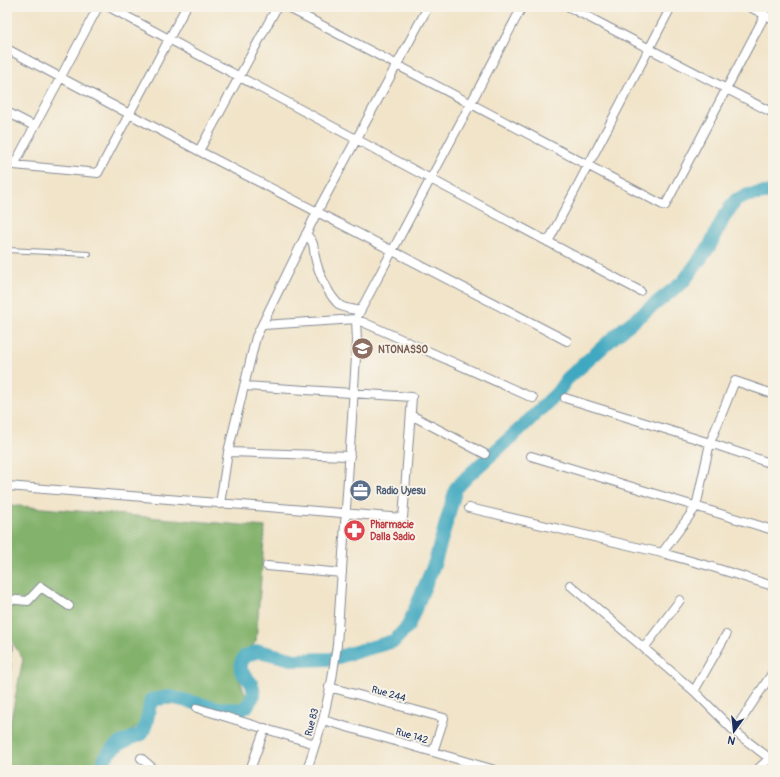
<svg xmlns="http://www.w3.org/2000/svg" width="780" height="777" viewBox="0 0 780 777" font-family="Pangolin,sans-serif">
	<rect width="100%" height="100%" fill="#f7f3e8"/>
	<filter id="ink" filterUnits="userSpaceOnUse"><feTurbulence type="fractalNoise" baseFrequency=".025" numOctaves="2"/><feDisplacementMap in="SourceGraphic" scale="8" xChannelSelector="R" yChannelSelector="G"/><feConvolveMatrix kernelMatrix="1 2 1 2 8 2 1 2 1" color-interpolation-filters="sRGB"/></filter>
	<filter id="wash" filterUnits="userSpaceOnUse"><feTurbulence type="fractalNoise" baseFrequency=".012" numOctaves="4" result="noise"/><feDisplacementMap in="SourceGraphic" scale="16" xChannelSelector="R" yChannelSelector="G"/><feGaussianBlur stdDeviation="0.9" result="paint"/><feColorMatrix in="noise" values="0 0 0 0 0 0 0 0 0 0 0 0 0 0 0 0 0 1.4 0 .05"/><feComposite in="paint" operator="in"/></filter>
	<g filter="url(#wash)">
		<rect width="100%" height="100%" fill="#f1e4c9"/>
		<path fill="#83b26c" stroke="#4f7065" d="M 7,505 L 265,527 L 256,641 L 235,668 L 246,696 L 241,705 L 157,704 L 141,724 L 104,751 L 100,770 L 7,770 L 7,739 L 23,659 L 7,634 Z"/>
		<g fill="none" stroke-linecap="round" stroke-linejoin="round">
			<path stroke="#40a8c0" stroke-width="14" d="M 102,770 C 104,747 124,741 142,734 L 146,724 L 151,700 L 170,697 L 217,708 L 241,710 L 247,706 L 254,695 L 252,684 L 241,671 L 241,663 L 245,656 L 259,651 L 295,660 L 331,659 L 394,641 L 408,626 L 435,562 L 456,488 L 471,473 L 519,430 L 557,393 L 567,379 L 623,329 L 683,282 L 709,247 L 725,215 L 736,200 L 748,195 L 773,192"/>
		</g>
	</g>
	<g filter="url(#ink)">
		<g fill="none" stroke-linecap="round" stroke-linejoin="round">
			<defs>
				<path id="lane" d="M 7,250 L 89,254"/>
				<path id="street" d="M 109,7 L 640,291
					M 287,7 L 665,206 L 765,15
					M 569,7 L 773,113
					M 750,7 L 773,19
					M 7,49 L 199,151 L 567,341
					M 7,112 L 34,126
					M 199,151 L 277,7
					M 7,164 L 14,165 L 98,7
					M 14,165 L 98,173 L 186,7
					M 306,234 C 315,244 313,244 315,257 C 318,271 329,298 341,306 C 346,309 354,309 360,311
					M 548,242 L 671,7
					M 263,325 L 356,319 L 533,398
					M 565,398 L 710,443 L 773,464
					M 411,415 L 485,454
					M 228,452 L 350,456
					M 531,456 L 773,530
					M 7,486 L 403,518 L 412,397 L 244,386
					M 220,504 L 228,452 L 256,337 L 317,212 L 428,7
					M 469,508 L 662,553 L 709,566 L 773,586
					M 662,553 L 696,507 L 710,443 L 735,381 L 773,394
					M 267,566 L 342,573
					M 570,585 L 694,691 L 734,731 L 773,761
					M 7,599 L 28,601 L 41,587 L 69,606
					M 7,643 L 9,646 L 7,674
					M 644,648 L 680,600
					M 329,687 L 444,718 L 433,752
					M 694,691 L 726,635
					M 197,708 L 315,744
					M 323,720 L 495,770
					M 734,731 L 773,672
					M 141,758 L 155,770
					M 250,770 L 265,728
					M 307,770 L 323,720 L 332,679 L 337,645 L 357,342 L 356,319 L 522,7
					M 757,770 L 772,756"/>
			</defs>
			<use href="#lane" stroke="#868a94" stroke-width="6"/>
			<use href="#street" stroke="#868a94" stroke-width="10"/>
			<use href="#lane" stroke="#fff" stroke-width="4"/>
			<use href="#street" stroke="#fff" stroke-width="8"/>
		</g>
	</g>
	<defs>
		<symbol id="school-disc" viewBox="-11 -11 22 22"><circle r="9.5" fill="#8d6e63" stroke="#f7f3e8"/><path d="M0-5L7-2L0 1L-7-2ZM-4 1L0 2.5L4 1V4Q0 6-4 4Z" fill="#fff"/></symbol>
		<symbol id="office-disc" viewBox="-11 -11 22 22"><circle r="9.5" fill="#5c6f8a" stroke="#f7f3e8"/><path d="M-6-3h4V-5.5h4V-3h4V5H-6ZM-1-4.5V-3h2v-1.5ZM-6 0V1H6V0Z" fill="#fff"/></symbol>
		<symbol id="pharmacy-disc" viewBox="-11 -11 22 22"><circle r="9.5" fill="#e0444e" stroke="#f7f3e8"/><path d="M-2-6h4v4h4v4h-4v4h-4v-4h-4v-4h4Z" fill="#fff"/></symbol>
	</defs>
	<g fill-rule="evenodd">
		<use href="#school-disc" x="350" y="336" width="25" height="25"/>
		<use href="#office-disc" x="348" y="478" width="25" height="25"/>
		<use href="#pharmacy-disc" x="342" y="518" width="25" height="25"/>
	</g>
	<g text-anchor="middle" stroke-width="4" stroke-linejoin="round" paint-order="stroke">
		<g font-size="10" font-weight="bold" fill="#785e54" stroke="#f7f3e8" text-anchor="start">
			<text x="378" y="353">NTONASSO</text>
		</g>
		<g font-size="10" font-weight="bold" fill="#4e5e75" stroke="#f7f3e8" text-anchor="start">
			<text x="376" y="494">Radio Uyesu</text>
		</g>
		<g font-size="10" font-weight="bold" fill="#be3a42" stroke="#f7f3e8" text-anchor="start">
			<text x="370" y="528">Pharmacie<tspan x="370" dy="12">Dalla Sadio</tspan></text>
		</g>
		<g font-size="10" fill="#1b2f5e" stroke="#f7f3e8">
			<text transform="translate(389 693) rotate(15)" y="4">Rue 244</text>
			<text transform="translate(311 722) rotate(-75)" y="4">Rue 83</text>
			<text transform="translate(412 735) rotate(16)" y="4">Rue 142</text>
		</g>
	</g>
	<rect width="780" height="777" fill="none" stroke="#f7f3e8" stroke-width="24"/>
	<g transform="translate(734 731) rotate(195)" stroke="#f7f3e8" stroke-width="3" paint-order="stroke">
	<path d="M0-3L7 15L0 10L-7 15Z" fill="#1b2f5e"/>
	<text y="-6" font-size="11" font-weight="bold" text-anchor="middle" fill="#1b2f5e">N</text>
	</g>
</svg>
